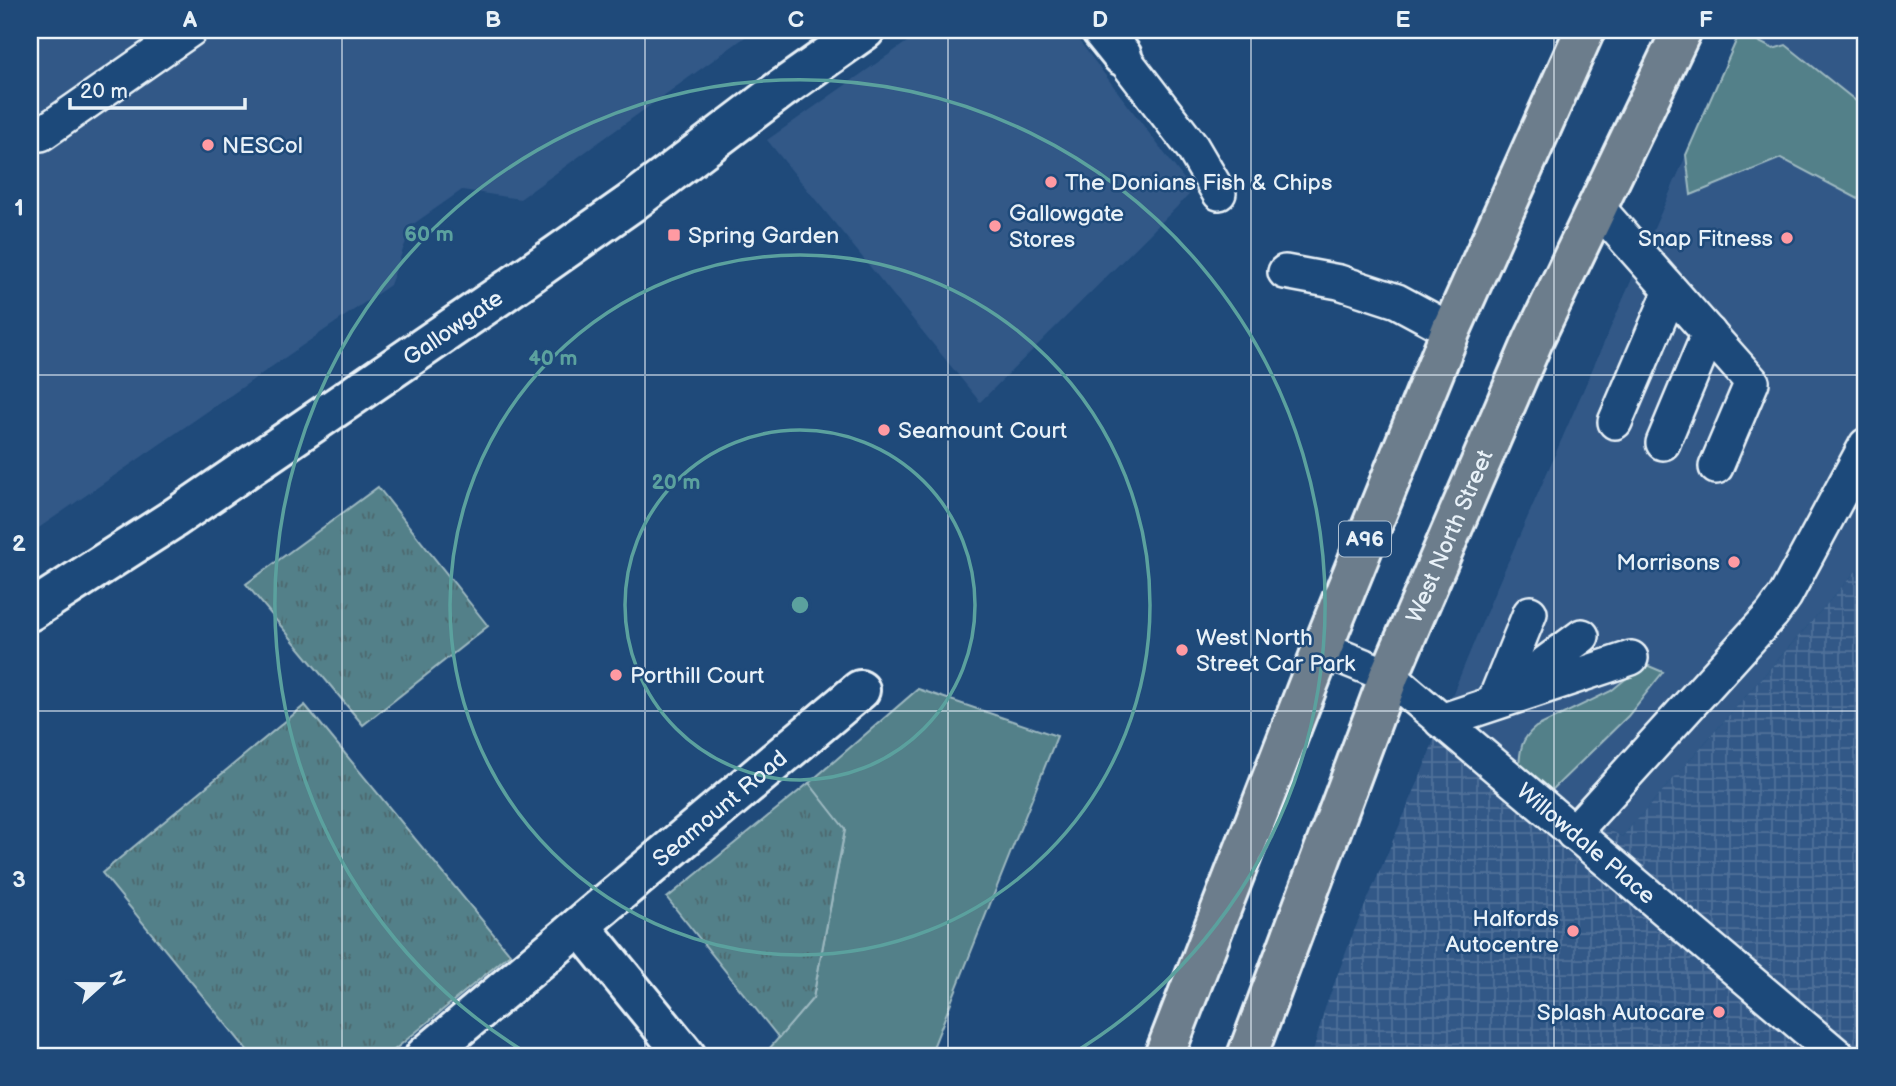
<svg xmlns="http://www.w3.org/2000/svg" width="1896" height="1086" viewBox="0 0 1896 1086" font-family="'Balsamiq Sans',sans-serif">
	<defs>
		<pattern id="industrial-grid" width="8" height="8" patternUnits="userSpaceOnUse" patternTransform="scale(1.75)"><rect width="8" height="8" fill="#315887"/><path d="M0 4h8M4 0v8" fill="none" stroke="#4f7099"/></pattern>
		<pattern id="park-tufts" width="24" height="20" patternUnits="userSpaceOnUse" patternTransform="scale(1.75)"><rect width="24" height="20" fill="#528089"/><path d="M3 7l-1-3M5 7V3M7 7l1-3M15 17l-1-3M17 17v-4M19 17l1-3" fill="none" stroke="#4d676d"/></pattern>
	</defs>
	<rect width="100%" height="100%" fill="#1f4a7a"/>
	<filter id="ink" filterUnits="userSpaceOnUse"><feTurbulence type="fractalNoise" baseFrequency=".0143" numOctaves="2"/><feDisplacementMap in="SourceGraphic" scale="14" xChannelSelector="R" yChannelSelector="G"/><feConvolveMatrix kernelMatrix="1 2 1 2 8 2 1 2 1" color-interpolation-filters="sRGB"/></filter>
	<g filter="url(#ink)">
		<path fill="#315887" d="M 30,30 L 755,30 L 520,199 L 462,190 L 412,225 L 390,285 L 30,534 Z
			M 924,30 L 1071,30 L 1193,191 L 980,402 L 767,140 Z
			M 1741,30 L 1866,30 L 1866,580 L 1856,571 L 1622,837 L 1549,793 L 1446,710 L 1493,596 Z"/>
		<path fill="url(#industrial-grid)" d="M 1856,571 L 1866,580 L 1866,1056 L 1315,1056 L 1313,1051 L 1325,1008 L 1354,931 L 1419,780 L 1441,721 L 1549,793 L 1622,837 Z"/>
		<path fill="#528089" stroke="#9db8c0" stroke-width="2" d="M 1740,32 L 1773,49 L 1786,45 L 1866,109 L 1866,203 L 1781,158 L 1691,195 L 1686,155 Z
			M 1644,664 L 1663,672 L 1628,716 L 1549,793 L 1519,768 C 1520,749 1521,739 1536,727 L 1611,691 Z
			M 918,689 L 1057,736 L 934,1045 L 929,1056 L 763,1056 L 813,998 L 845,830 L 809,783 Z"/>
		<path fill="url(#park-tufts)" stroke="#9db8c0" stroke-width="2" d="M 378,487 L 488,626 L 363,725 L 246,584 Z
			M 305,705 L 510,954 L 387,1056 L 252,1056 L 102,873 Z
			M 809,783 L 845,829 L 813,998 L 779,1038 L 667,898 Z"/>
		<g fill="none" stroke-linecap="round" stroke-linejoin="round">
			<defs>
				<g id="service">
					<path d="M 1122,56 L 1192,147 L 1219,193"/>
					<path d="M 41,134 L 190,30"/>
					<path d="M 1598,208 L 1752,382 L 1716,467"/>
					<path d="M 1285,272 L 1339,282 L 1397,301 L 1451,330"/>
					<path d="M 1615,422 L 1671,291"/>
					<path d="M 1663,443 L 1709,333"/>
					<path id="s1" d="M 1322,649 L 1389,676 L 1838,1056"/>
					<path d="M 1516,685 L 1582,636"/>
					<path d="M 1494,702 L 1530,613"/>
					<path d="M 1441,721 L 1631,658"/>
					<path d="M 1573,833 L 1772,614 L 1785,596 L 1866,445"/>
				</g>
				<g id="minor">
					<path d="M 1101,30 L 1122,56"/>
					<path d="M 580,926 L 686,1056"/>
					<path id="s2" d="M 425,1056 L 860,690"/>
				</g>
				<g id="tertiary">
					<path id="s3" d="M 30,611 L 173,519 L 500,295 L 631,203 L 780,90 L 865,30"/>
				</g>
				<g id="primary">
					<path d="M 1164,1056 L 1322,649 L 1451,330 L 1585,30"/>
					<path id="s4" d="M 1247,1056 L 1389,676 L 1533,341 L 1682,30"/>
				</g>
			</defs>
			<use href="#service" stroke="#e8f1f8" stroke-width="38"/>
			<use href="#minor" stroke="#e8f1f8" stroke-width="44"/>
			<use href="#tertiary" stroke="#e8f1f8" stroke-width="44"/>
			<use href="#primary" stroke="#e8f1f8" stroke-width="44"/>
			<use href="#service" stroke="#1f4a7a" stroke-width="33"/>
			<use href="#minor" stroke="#1f4a7a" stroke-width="38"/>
			<use href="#tertiary" stroke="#1f4a7a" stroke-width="38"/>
			<use href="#primary" stroke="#6c7d8c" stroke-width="38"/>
		</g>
	</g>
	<path fill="none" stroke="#e8f1f8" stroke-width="2" stroke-opacity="0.55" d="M 342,30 L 342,1056M 645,30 L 645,1056M 948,30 L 948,1056M 1251,30 L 1251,1056M 1554,30 L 1554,1056M 30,375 L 1866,375M 30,711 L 1866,711"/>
	<g fill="none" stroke="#5ba19e" stroke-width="3.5">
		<circle cx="800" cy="605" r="175"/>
		<circle cx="800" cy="605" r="350"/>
		<path d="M530 1055A525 525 0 1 1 1070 1055"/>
	</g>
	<g fill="#ff9aa2" stroke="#1f4a7a" stroke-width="2.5">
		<circle cx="208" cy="145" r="7"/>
		<circle cx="1051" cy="182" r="7"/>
		<circle cx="995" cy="226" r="7"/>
		<rect x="667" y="228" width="14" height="14" rx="3.5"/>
		<circle cx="1787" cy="238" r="7"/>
		<circle cx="884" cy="430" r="7"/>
		<circle cx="1734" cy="562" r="7"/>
		<circle cx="1182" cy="650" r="7"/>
		<circle cx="616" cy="675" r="7"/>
		<circle cx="1573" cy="931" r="7"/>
		<circle cx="1719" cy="1012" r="7"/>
	</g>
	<g text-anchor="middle" stroke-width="5" stroke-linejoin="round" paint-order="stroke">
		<rect fill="#1f4a7a" stroke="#acbfd2" stroke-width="2" x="1339" y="521.5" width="52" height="35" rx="5"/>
		<g font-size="21" font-weight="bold" fill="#e8f1f8">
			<text x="1365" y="546">A96</text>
		</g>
		<g font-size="23" fill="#e8f1f8" stroke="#1f4a7a" text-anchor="start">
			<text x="222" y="153">NESCol</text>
			<text x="1065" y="190">The Donians Fish &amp; Chips</text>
			<text x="1009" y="221">Gallowgate<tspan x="1009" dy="26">Stores</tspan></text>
			<text x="688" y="243">Spring Garden</text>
			<text x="1773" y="246" text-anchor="end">Snap Fitness</text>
			<text x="898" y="438">Seamount Court</text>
			<text x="1720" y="570" text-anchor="end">Morrisons</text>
			<text x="1196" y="645">West North<tspan x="1196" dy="26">Street Car Park</tspan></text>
			<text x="630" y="683">Porthill Court</text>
			<text x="1559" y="926" text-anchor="end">Halfords<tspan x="1559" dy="26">Autocentre</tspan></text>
			<text x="1705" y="1020" text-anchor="end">Splash Autocare</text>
		</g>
		<g font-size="23" fill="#e8f1f8" stroke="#1f4a7a">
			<text dy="8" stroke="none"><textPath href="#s3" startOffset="509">Gallowgate</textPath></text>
			<text dy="8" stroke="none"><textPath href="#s4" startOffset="558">West North Street</textPath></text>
			<text dy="8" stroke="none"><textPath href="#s2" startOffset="385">Seamount Road</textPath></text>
			<text dy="8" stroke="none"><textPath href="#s1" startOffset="331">Willowdale Place</textPath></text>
		</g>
	</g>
	<circle cx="800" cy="605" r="10" fill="#5ba19e" stroke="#1f4a7a" stroke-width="3.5"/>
	<g font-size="21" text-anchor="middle" font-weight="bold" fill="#5ba19e" stroke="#1f4a7a" stroke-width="5" stroke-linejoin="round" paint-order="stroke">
		<text x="429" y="241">60 m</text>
		<text x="553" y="365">40 m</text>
		<text x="676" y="489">20 m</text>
	</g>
	<rect width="1896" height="1086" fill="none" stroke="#1f4a7a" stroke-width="77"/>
	<g transform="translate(102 984) rotate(69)" stroke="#1f4a7a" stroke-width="5" paint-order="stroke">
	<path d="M0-5L12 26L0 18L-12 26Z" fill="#e8f1f8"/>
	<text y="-10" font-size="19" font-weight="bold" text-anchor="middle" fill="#e8f1f8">N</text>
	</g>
	<path d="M70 98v10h175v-10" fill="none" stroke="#e8f1f8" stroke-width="3.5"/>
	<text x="80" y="98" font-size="21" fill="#e8f1f8" stroke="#1f4a7a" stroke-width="5" paint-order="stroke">20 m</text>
	<rect x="38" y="38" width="1819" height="1010" fill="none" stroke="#e8f1f8" stroke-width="2.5"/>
	<g font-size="23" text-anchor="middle" font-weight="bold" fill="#e8f1f8">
		<text x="190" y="27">A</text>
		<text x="493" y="27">B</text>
		<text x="796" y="27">C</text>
		<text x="1100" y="27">D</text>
		<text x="1403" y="27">E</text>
		<text x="1706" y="27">F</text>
		<text x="19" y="215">1</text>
		<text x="19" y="551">2</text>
		<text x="19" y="887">3</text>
	</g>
</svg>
